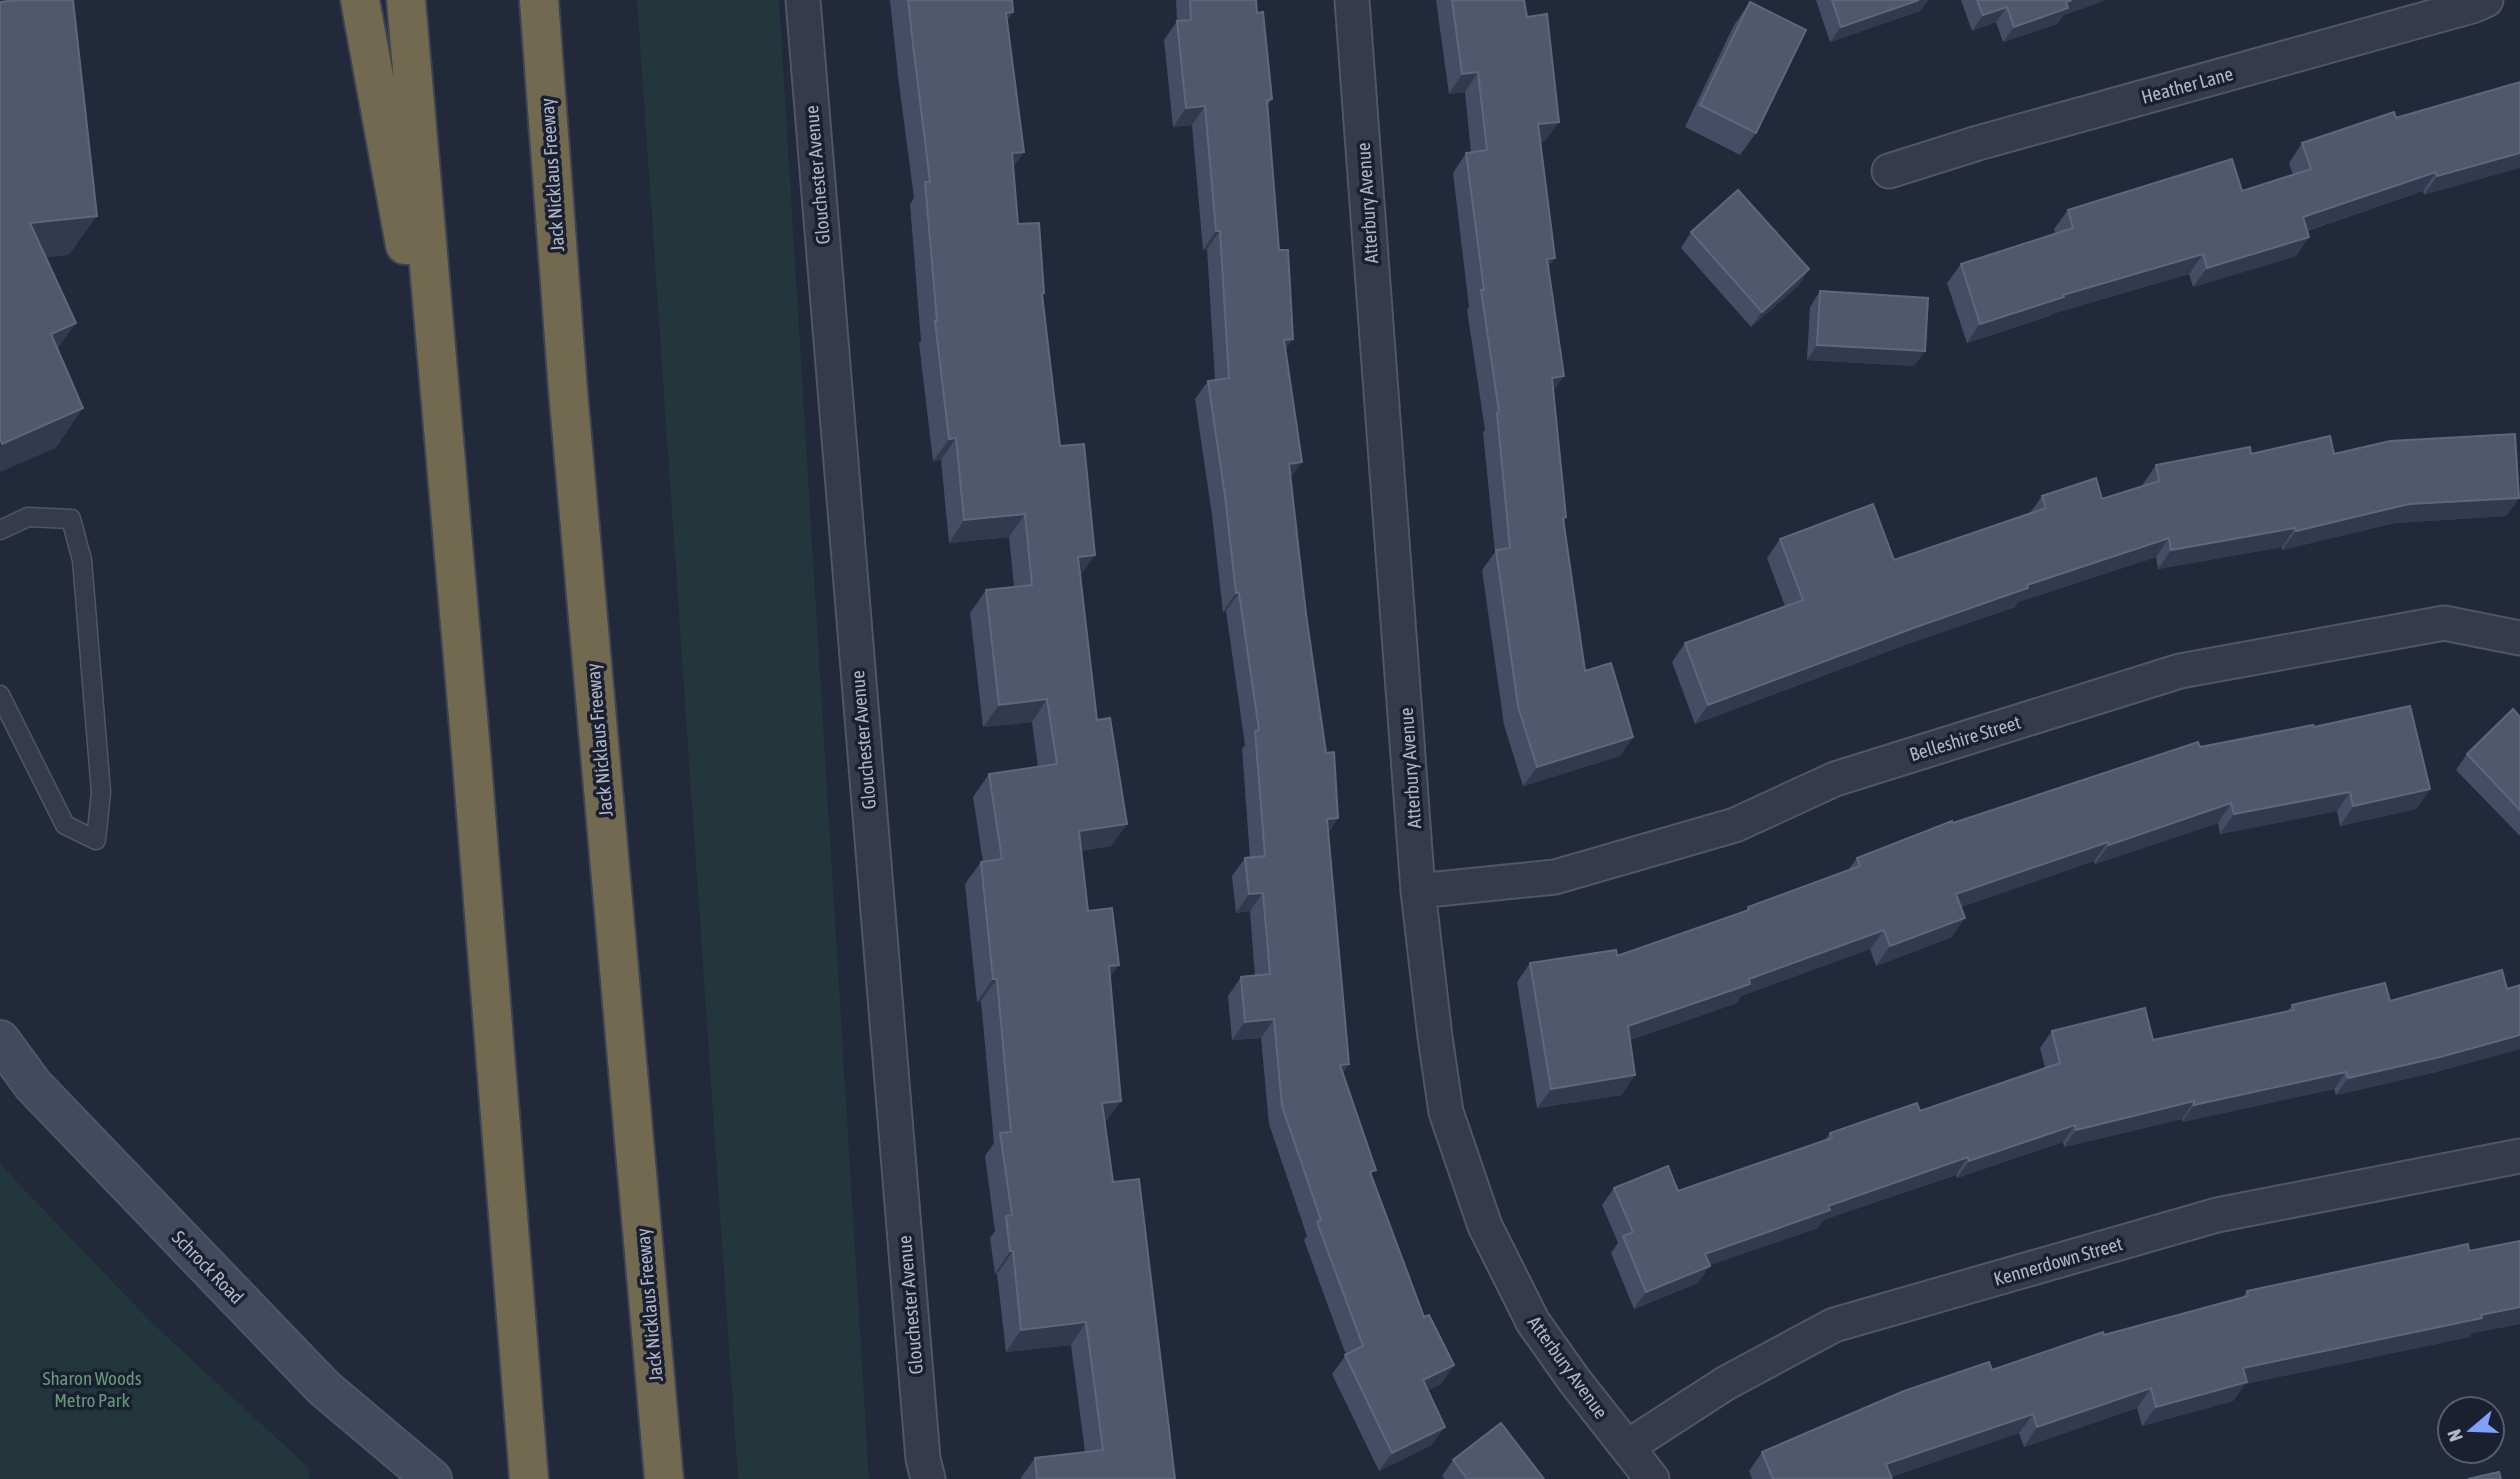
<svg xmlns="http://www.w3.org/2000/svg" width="2520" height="1479" viewBox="0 0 2520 1479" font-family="'Asap Condensed',sans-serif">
	<rect width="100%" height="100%" fill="#21293b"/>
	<path fill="#23363c" d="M 637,0 L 779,0 L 869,1479 L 738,1479 Z
		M 0,1164 L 151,1322 L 308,1467 L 309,1479 L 0,1479 Z"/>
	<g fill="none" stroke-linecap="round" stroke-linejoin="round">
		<defs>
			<path id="service" d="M 0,530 L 28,517 L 71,519 L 82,560 L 101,792 L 96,840 L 65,825 L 0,695"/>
			<path id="minor" d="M 803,0 L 923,1459 L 928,1479
				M 1352,0 L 1418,891 L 1435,1037 L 1446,1112 L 1485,1226 L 1533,1322 L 1574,1380 L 1652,1479
				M 1889,171 L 1978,143 L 2472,6 L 2486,0
				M 1418,891 L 1555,877 L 1735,825 L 1835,779 L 2180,671 L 2444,623 L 2520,638
				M 1627,1447 L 1726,1383 L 1834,1325 L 2217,1215 L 2520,1156"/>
			<path id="secondary" d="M 0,1040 L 33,1085 L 324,1388 L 432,1479"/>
			<path id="motorway" d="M 360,0 L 405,245
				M 406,0 L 472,763 L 529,1479
				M 539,0 L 568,391 L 664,1479"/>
		</defs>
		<use href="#service" stroke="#505666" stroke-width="21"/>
		<use href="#minor" stroke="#505666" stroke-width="37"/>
		<use href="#secondary" stroke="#505666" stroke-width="42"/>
		<use href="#motorway" stroke="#3d4353" stroke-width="42"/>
		<use href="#service" stroke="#353b4b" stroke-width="18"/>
		<use href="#minor" stroke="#353b4b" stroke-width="33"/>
		<use href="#secondary" stroke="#424a5f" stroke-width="38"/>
		<use href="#motorway" stroke="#726951" stroke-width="38"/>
	</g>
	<path fill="#444d64" d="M 890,0 L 1012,0 L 1013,12 L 1007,21 L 1013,167 L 1018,224 L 1044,293 L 1043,296 L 1060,446 L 1081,576 L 1097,720 L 1127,824 L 1111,846 L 1081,851 L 1088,911 L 1110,977 L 1105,1123 L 1113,1182 L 1175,1479 L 1020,1479 L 1035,1458 L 1085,1452 L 1071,1345 L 1006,1352 L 997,1274 L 995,1274 L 990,1238 L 995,1231 L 985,1156 L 994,1143 L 981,1001 L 977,1002 L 965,884 L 981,862 L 983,862 L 973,797 L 989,774 L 1038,767 L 1032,722 L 983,727 L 970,613 L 986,590 L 1014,587 L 1009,537 L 949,543 L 941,460 L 933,461 L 919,343 L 921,341 L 910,204 L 914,198 L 898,76 Z
		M 1176,0 L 1256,0 L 1257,13 L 1272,99 L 1267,106 L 1285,350 L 1290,478 L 1306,614 L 1326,753 L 1338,818 L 1328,833 L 1349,1064 L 1343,1073 L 1372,1176 L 1424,1317 L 1454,1365 L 1441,1384 L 1428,1390 L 1432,1445 L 1379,1471 L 1332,1374 L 1346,1355 L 1304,1240 L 1307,1236 L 1269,1124 L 1261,1038 L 1232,1040 L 1228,996 L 1241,977 L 1255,976 L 1250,911 L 1236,913 L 1232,876 L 1245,858 L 1250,857 L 1242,749 L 1245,745 L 1226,611 L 1223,612 L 1212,515 L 1195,399 L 1208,381 L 1215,380 L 1207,249 L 1203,250 L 1192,125 L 1173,127 L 1164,40 L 1177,21 Z
		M 1436,0 L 1524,0 L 1545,141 L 1541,142 L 1555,258 L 1548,267 L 1553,391 L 1566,517 L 1564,521 L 1585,671 L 1633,737 L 1620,756 L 1523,786 L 1504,725 L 1482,570 L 1495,552 L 1483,432 L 1485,430 L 1467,310 L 1469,307 L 1453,173 L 1466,153 L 1471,152 L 1465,92 L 1449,94 Z
		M 1816,0 L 1928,0 L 1920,11 L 1830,42 Z
		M 1961,0 L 2106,0 L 2064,15 L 2057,24 L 2003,42 L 1996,22 L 1972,31 Z
		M 1750,2 L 1756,133 L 1740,155 L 1685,127 L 1734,25 Z
		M 2520,82 L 2424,195 L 2423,191 L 2307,231 L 2309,237 L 2296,256 L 2193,287 L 2189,274 L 2052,314 L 2050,316 L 1967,343 L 1947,283 L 1961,264 L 2055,233 L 2054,229 L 2068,210 L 2242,191 L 2293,175 L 2289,163 L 2302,143 Z
		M 1691,232 L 1809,269 L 1799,285 L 1751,327 L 1681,248 Z
		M 1820,291 L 1925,351 L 1914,366 L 1807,360 L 1810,307 Z
		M 2251,454 L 2334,454 L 2519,498 L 2506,516 L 2395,523 L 2282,550 L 2282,547 L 2158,569 L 2156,557 L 2018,602 L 2015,607 L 1905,645 L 1695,724 L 1672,662 L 1685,643 L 1785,606 L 1767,558 L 1780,539 L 1894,560 L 2030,513 L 2042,496 L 2102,499 L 2143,486 L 2143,484 L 2156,465 Z
		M 2520,717 L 2520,836 L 2456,770 L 2467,754 Z
		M 2314,727 L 2430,789 L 2416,809 L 2340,826 L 2337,811 L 2220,834 L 2218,823 L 2095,864 L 2094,861 L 1961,907 L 1952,937 L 1876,966 L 1870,949 L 1741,996 L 1737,1003 L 1630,1040 L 1622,1095 L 1537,1108 L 1517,982 L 1530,963 L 1617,956 L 1745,912 L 1748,907 L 1848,870 L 1857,858 L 1953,823 L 2200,747 Z
		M 2520,985 L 2520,1049 L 2428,1074 L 2336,1095 L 2334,1089 L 2182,1122 L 2182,1119 L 2064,1147 L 2063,1142 L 1957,1178 L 1956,1175 L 1823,1220 L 1818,1228 L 1709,1265 L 1698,1283 L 1634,1309 L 1611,1253 L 1618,1243 L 1602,1205 L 1614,1188 L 1678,1191 L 1825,1140 L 1830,1133 L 1920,1111 L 2045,1068 L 2040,1048 L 2052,1031 L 2153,1040 L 2287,1012 L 2292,1005 L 2390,1001 L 2507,989 Z
		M 2520,1241 L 2520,1324 L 2472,1333 L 2469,1337 L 2245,1384 L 2233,1401 L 2142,1426 L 2137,1408 L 2024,1447 L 2019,1433 L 1891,1477 L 1892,1479 L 1752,1479 L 1749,1471 L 1762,1452 L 1992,1370 L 2104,1335 L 2242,1298 L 2247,1291 L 2469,1251 Z
		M 1453,1460 L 1544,1479 L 1445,1479 L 1442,1476 Z"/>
	<path fill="#313a4f" d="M 1919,0 L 1928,0 L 1920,11 L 1830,42 L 1841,27 Z
		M 2072,0 L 2106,0 L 2064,15 L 2057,24 L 2003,42 L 2014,27 Z
		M 2007,7 L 1996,22 L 1972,31 L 1983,15 Z
		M 1013,12 L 997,34 L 1006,13 Z
		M 1478,72 L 1465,92 L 1449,94 L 1462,74 Z
		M 1205,106 L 1192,125 L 1173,127 L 1186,108 Z
		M 1559,122 L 1545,141 L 1524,143 L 1538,124 Z
		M 1024,152 L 1009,174 L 1012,153 Z
		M 2520,153 L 2520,168 L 2424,195 L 2437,176 Z
		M 2436,172 L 2423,191 L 2290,236 L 2303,217 Z
		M 97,216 L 69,255 L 2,262 L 30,223 Z
		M 1216,231 L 1220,231 L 1207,249 L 1203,250 Z
		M 2309,237 L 2296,256 L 2193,287 L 2207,268 Z
		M 2203,254 L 2189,274 L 2052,314 L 2050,316 L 1967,343 L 1980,324 L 2063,295 Z
		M 1555,258 L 1541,278 L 1547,259 Z
		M 1809,269 L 1799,285 L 1751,327 L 1762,312 Z
		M 76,323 L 48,362 L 51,334 Z
		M 1293,339 L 1280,358 L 1284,340 Z
		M 1817,345 L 1925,351 L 1914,366 L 1807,360 Z
		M 1564,376 L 1550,396 L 1552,378 Z
		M 83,408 L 56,448 L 0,472 L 0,447 L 2,444 Z
		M 956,438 L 941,460 L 933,461 L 949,439 Z
		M 1302,462 L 1289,480 L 1289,464 Z
		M 2519,498 L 2506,516 L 2395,523 L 2282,550 L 2296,531 L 2409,504 Z
		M 1025,514 L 1009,537 L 949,543 L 964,520 Z
		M 2295,528 L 2282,547 L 2158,569 L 2171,550 Z
		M 2169,538 L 2156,557 L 2018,602 L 2015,607 L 1905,645 L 1695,724 L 1708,705 L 2027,585 Z
		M 1095,555 L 1079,578 L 1078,557 Z
		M 1236,593 L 1239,593 L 1226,611 L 1223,612 Z
		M 1047,699 L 1032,722 L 983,727 L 999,705 Z
		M 1633,737 L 1620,756 L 1523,786 L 1537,767 Z
		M 2430,789 L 2416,809 L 2340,826 L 2353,806 Z
		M 2350,792 L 2337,811 L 2220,834 L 2234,814 Z
		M 2231,803 L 2218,823 L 2095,864 L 2109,845 Z
		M 1338,818 L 1325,837 L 1327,819 Z
		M 1127,824 L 1111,846 L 1063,854 L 1079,831 Z
		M 2108,842 L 2094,861 L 1943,913 L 1956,894 Z
		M 1263,893 L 1250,911 L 1236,913 L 1249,894 Z
		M 1965,918 L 1952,937 L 1876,966 L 1890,946 Z
		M 1884,930 L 1870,949 L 1741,996 L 1737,1003 L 1614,1045 L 1628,1026 L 1749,979 Z
		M 1119,965 L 1103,987 L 1109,966 Z
		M 993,979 L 997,979 L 981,1001 L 977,1002 Z
		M 1274,1019 L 1261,1038 L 1232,1040 L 1245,1022 Z
		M 2520,1035 L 2520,1049 L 2428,1074 L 2336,1095 L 2348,1078 Z
		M 1349,1064 L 1336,1083 L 1340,1065 Z
		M 2346,1072 L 2334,1089 L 2182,1122 L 2194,1105 Z
		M 1635,1075 L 1622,1095 L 1537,1108 L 1551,1089 Z
		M 1121,1101 L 1105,1123 L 1102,1103 Z
		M 2194,1101 L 2182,1119 L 2064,1147 L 2076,1130 Z
		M 2075,1125 L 2063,1142 L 1957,1178 L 1969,1161 Z
		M 1968,1157 L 1956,1175 L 1823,1220 L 1818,1228 L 1693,1271 L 1705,1254 L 1828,1206 Z
		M 1010,1251 L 1013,1251 L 997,1274 L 995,1274 Z
		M 1710,1266 L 1698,1283 L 1634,1309 L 1646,1292 Z
		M 2520,1307 L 2520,1324 L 2472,1333 L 2469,1337 L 2245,1384 L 2233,1401 L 2142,1426 L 2156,1407 L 2243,1368 Z
		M 1086,1322 L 1071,1345 L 1006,1352 L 1021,1330 Z
		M 1454,1365 L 1441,1384 L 1410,1399 L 1423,1380 Z
		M 2151,1388 L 2137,1408 L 2024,1447 L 2037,1427 Z
		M 2033,1414 L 2019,1433 L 1885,1479 L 1886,1464 Z
		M 1445,1427 L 1432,1445 L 1379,1471 L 1392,1453 Z"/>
	<path fill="#50586e" stroke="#5f677c" stroke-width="2" d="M 16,0 L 73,0 L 97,216 L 30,223 L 76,323 L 51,334 L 83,408 L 2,444 L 0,439 L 0,2 Z
		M 908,0 L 1012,0 L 1013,12 L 1006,13 L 1024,152 L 1012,153 L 1018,224 L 1039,223 L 1044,293 L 1042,294 L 1060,446 L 1084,444 L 1095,555 L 1078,557 L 1097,720 L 1110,718 L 1127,824 L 1079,831 L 1088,911 L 1112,908 L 1119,965 L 1109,966 L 1121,1101 L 1102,1103 L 1113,1182 L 1139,1179 L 1175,1479 L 1037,1479 L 1035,1458 L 1103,1450 L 1086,1322 L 1021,1330 L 1013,1251 L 1010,1251 L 1006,1216 L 1012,1215 L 1000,1133 L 1011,1132 L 997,979 L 993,979 L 981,862 L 1002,859 L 989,774 L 1057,764 L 1047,699 L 999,705 L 986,590 L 1032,585 L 1025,514 L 964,520 L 956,438 L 949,439 L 935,321 L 937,321 L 925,182 L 930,182 L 914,53 Z
		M 1190,0 L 1256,0 L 1257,13 L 1263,12 L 1272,99 L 1267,100 L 1279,250 L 1288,250 L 1293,339 L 1284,340 L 1302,462 L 1289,464 L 1306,614 L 1326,753 L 1334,752 L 1338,818 L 1327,819 L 1349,1064 L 1340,1065 L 1376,1170 L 1370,1172 L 1424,1317 L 1429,1315 L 1454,1365 L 1423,1380 L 1445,1427 L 1392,1453 L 1345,1355 L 1363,1346 L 1317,1222 L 1321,1220 L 1282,1106 L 1274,1019 L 1245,1022 L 1241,977 L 1270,974 L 1263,893 L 1249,894 L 1245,858 L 1265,856 L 1255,731 L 1259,730 L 1239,593 L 1236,593 L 1225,496 L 1208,381 L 1229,378 L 1220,231 L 1216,231 L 1205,106 L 1186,108 L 1177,21 L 1191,20 Z
		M 1452,0 L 1524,0 L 1527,17 L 1547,14 L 1559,122 L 1538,124 L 1555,258 L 1547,259 L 1564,376 L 1552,378 L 1566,517 L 1563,518 L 1585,671 L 1611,663 L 1633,737 L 1537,767 L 1518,706 L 1496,550 L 1510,548 L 1497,413 L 1499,412 L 1481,290 L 1484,290 L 1466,153 L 1487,150 L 1478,72 L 1462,74 Z
		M 1832,0 L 1919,0 L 1841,27 Z
		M 1977,0 L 2072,0 L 2066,2 L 2068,8 L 2014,27 L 2007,7 L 1983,15 Z
		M 1750,2 L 1806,30 L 1756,133 L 1700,105 Z
		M 2520,82 L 2520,153 L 2437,176 L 2436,172 L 2303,217 L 2309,237 L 2207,268 L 2203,254 L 2063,295 L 2064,297 L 1980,324 L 1961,264 L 2073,228 L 2068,210 L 2232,159 L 2242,191 L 2311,169 L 2302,143 L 2394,112 L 2396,118 Z
		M 1738,190 L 1809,269 L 1762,312 L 1691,232 Z
		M 1820,291 L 1928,298 L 1925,351 L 1817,345 Z
		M 2515,434 L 2519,498 L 2409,504 L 2296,531 L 2295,528 L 2171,550 L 2169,538 L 2027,585 L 2028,588 L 1919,626 L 1708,705 L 1685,643 L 1803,600 L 1780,539 L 1873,504 L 1894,560 L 2046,508 L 2042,496 L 2096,478 L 2102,499 L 2159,481 L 2156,465 L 2250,447 L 2251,454 L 2330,436 L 2334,454 L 2390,441 Z
		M 2410,706 L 2430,789 L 2353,806 L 2350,792 L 2234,814 L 2231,803 L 2109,845 L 2108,842 L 1956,894 L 1965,918 L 1890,946 L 1884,930 L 1749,979 L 1750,984 L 1628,1026 L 1635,1075 L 1551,1089 L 1530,963 L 1616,950 L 1617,956 L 1749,910 L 1748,907 L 1860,866 L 1857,858 L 1952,821 L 1953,823 L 2198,742 L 2200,747 L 2313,725 L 2314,727 Z
		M 2513,709 L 2520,717 L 2520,810 L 2467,754 Z
		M 2502,970 L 2507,989 L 2520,985 L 2520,1035 L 2440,1057 L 2348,1078 L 2346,1072 L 2194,1105 L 2194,1101 L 2076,1130 L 2075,1125 L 1969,1161 L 1968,1157 L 1828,1206 L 1830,1210 L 1705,1254 L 1710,1266 L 1646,1292 L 1623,1236 L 1633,1232 L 1614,1188 L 1668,1166 L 1678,1191 L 1832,1138 L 1830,1133 L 1917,1103 L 1920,1111 L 2060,1063 L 2052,1031 L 2145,1008 L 2153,1040 L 2294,1010 L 2292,1005 L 2385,983 L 2390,1001 Z
		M 2520,1241 L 2520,1307 L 2481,1315 L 2482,1318 L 2243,1368 L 2247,1382 L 2156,1407 L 2151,1388 L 2037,1427 L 2033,1414 L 1886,1464 L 1892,1479 L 1773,1479 L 1762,1452 L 1904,1391 L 1989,1362 L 1992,1370 L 2103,1332 L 2104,1335 L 2248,1296 L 2247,1291 L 2468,1244 L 2469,1251 Z
		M 1501,1423 L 1544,1479 L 1467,1479 L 1453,1460 Z
		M 2499,1472 L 2501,1479 L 2468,1479 Z"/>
	<g text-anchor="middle" stroke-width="7" stroke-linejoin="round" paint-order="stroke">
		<g font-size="19" fill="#b0b6c8" stroke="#1a2030">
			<text transform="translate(2187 85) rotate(-15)" y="7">Heather Lane</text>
			<text transform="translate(552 175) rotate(-94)" y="7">Jack Nicklaus Freeway</text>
			<text transform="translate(817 175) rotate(-95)" y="7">Glouchester Avenue</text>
			<text transform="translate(1367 203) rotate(-94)" y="7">Atterbury Avenue</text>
			<text transform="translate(1965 738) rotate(-17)" y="7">Belleshire Street</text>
			<text transform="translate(599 740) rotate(-95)" y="7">Jack Nicklaus Freeway</text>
			<text transform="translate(863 740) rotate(-95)" y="7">Glouchester Avenue</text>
			<text transform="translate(1410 768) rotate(-94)" y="7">Atterbury Avenue</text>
			<text transform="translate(2058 1261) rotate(-16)" y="7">Kennerdown Street</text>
			<text transform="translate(208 1267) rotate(46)" y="7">Schrock Road</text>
			<text transform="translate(649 1305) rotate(-95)" y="7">Jack Nicklaus Freeway</text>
			<text transform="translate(910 1305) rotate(-95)" y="7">Glouchester Avenue</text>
			<text transform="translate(1568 1367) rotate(54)" y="7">Atterbury Avenue</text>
		</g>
		<g font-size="19" fill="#659a78" stroke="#1a2030">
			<text x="92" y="1385">Sharon Woods<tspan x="92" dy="22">Metro Park</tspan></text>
		</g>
	</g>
	<g transform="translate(2471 1430) rotate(251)"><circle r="33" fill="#1a2030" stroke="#565c6d" stroke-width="2"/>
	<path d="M0-5L12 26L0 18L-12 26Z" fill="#7fa1fd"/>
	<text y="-10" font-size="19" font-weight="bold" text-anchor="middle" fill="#b0b6c8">N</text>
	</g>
</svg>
